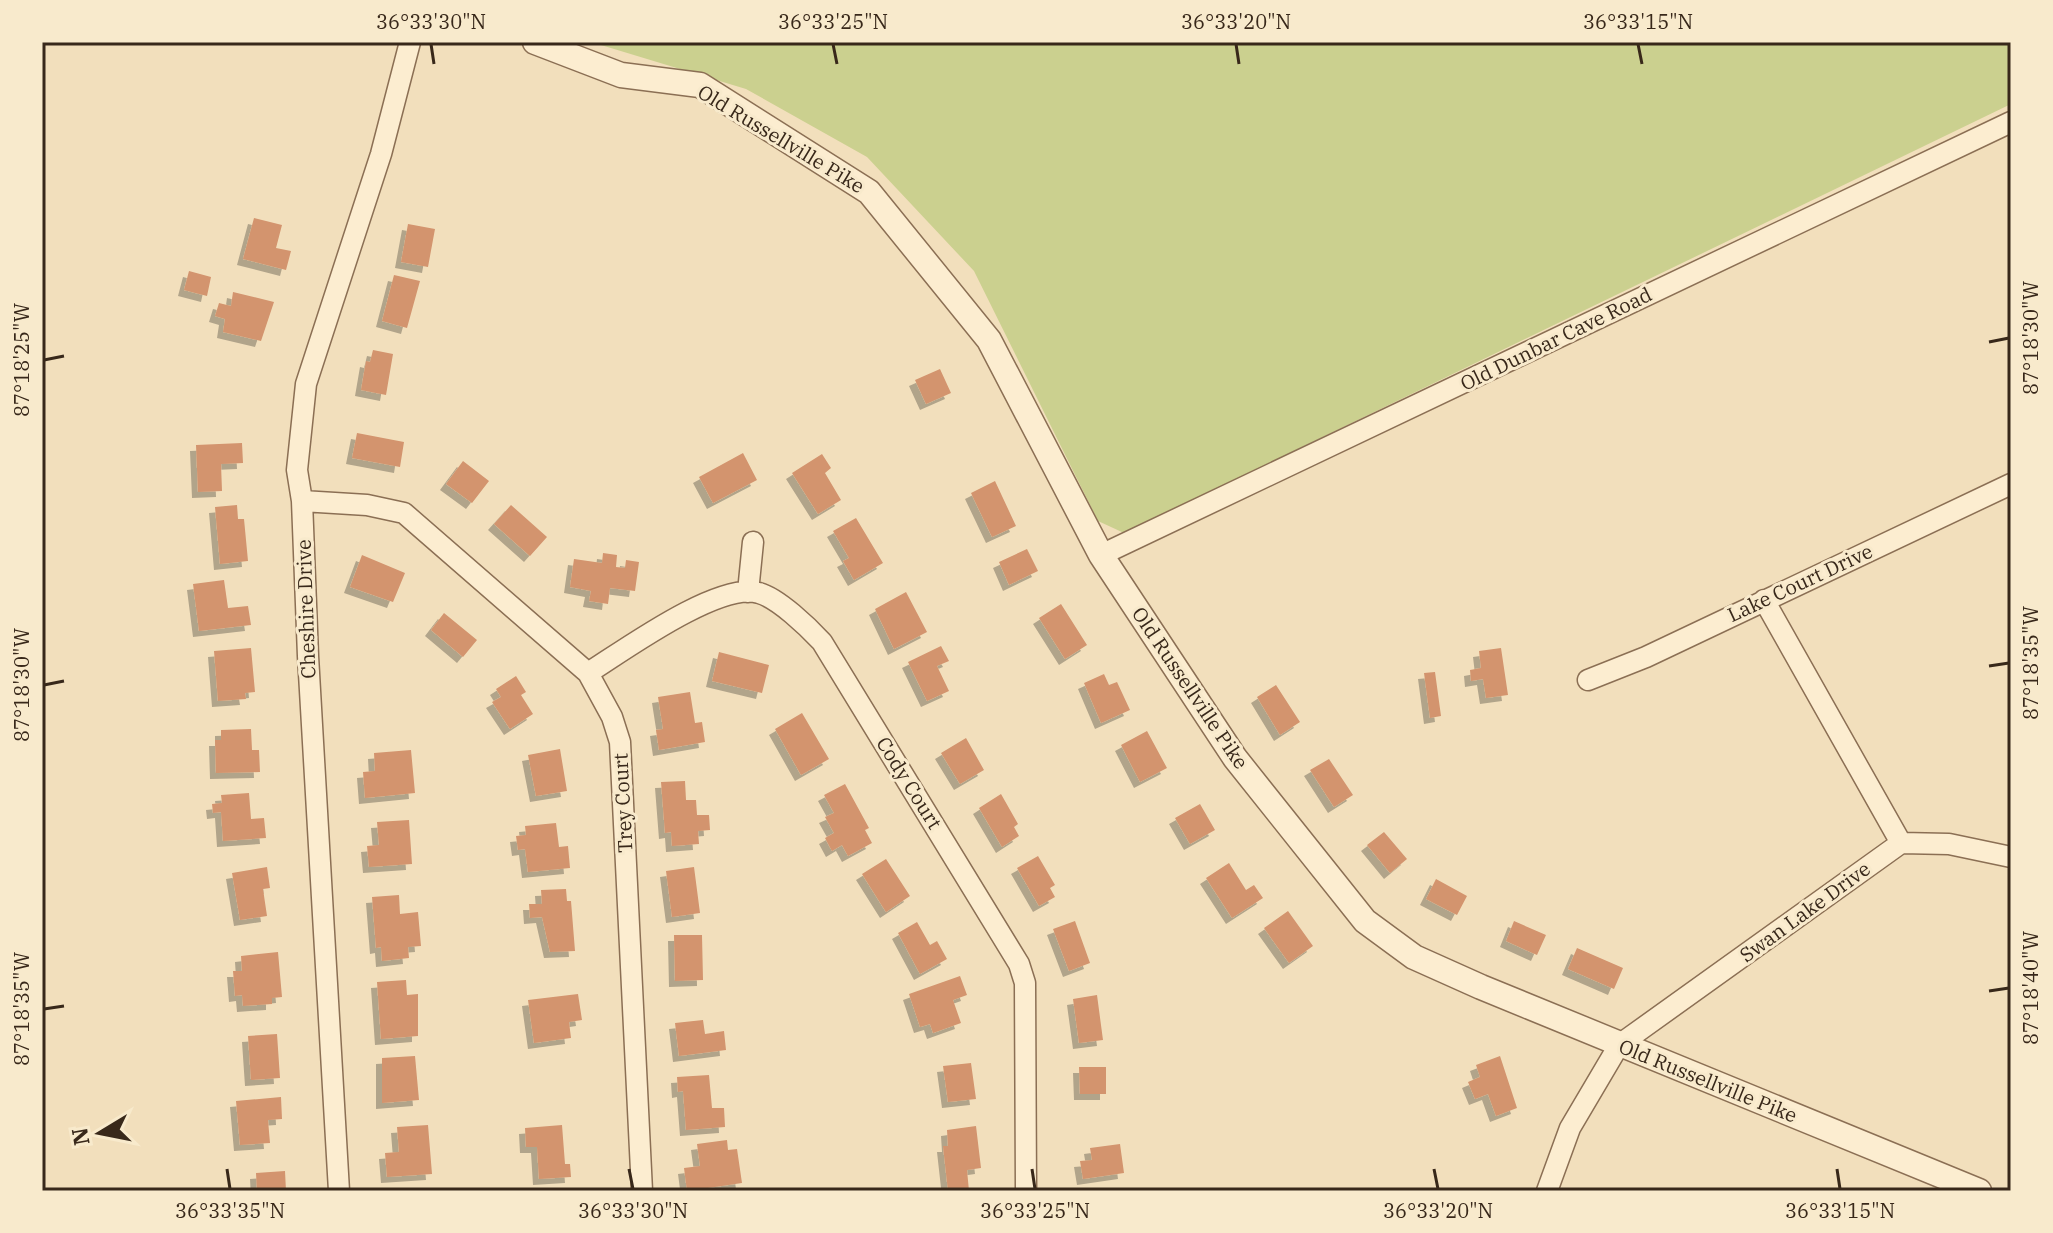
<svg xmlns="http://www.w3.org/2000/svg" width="2053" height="1233" viewBox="0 0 2053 1233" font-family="'IBM Plex Serif',serif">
	<defs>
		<filter id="shadow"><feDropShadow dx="-6" dy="6" stdDeviation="0" flood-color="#0004"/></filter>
	</defs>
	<rect width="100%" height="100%" fill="#f2dfbc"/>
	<path fill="#cbd08f" d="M 591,42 L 2011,42 L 2011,104 L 1124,533 L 1098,521 L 974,271 L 867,157 L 746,89 Z"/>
	<path fill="#d3946e" filter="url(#shadow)" d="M 254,218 L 282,225 L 276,248 L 291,251 L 286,270 L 243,259 Z
		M 408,224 L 435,229 L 428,267 L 401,262 Z
		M 189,271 L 211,277 L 207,296 L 184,290 Z
		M 394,275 L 420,281 L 407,328 L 382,321 Z
		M 233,292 L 274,302 L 261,341 L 223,332 L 225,319 L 215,316 L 219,303 L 231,306 Z
		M 373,350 L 393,354 L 386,395 L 361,390 L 366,361 L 370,362 Z
		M 940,369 L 951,393 L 926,404 L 915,380 Z
		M 357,433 L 404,442 L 400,467 L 352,458 Z
		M 242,443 L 243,463 L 221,464 L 222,491 L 198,492 L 196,445 Z
		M 743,453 L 757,480 L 713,503 L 699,477 Z
		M 822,454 L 831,468 L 825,473 L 841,500 L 818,514 L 792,473 Z
		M 463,461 L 489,481 L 472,503 L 446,484 Z
		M 995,481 L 1016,526 L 992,537 L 971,493 Z
		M 237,505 L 238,519 L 244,519 L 248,561 L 220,564 L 215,507 Z
		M 511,505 L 547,537 L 530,556 L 494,524 Z
		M 856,518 L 883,563 L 854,580 L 843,561 L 849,558 L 833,531 Z
		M 1027,549 L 1038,571 L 1009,585 L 999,562 Z
		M 603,553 L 617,555 L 616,567 L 625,568 L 626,560 L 639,562 L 635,591 L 610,588 L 608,604 L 589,601 L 591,591 L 570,587 L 574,559 L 602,563 Z
		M 362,555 L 405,573 L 393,602 L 350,587 Z
		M 224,580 L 228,608 L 248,606 L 251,625 L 199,631 L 193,584 Z
		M 906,592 L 927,632 L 894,649 L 875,609 Z
		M 1061,604 L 1087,645 L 1065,659 L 1039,618 Z
		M 444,613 L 477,640 L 463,657 L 431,630 Z
		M 941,646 L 949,661 L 937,666 L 949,691 L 927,701 L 908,662 Z
		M 251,648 L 255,692 L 245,693 L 246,699 L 218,701 L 214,651 Z
		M 1501,648 L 1508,695 L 1486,698 L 1483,679 L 1471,681 L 1470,670 L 1481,668 L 1479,651 Z
		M 719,652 L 769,665 L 762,693 L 712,681 Z
		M 1435,672 L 1441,716 L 1430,718 L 1424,673 Z
		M 1104,674 L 1109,685 L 1117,682 L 1130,710 L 1101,723 L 1084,683 Z
		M 516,676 L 526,692 L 521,695 L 533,714 L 510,729 L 492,702 L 501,697 L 496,689 Z
		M 1276,685 L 1300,722 L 1280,735 L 1257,697 Z
		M 690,692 L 695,723 L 702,722 L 705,742 L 659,750 L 656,730 L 663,729 L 658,697 Z
		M 802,713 L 829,759 L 801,775 L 775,729 Z
		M 251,729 L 252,750 L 259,750 L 260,772 L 216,773 L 215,740 L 221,740 L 221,730 Z
		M 1147,731 L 1167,768 L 1140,782 L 1121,745 Z
		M 966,738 L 984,770 L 960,784 L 941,753 Z
		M 560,749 L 567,791 L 536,796 L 528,755 Z
		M 411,750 L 415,793 L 365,798 L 363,772 L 375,771 L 374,753 Z
		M 1329,759 L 1353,795 L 1334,807 L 1310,770 Z
		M 685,781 L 686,800 L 696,800 L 697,815 L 709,815 L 710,830 L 698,831 L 699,844 L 672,846 L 671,832 L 665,833 L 661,782 Z
		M 845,784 L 869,828 L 865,830 L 872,843 L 848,856 L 842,845 L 832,851 L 825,838 L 834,833 L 825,817 L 834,813 L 824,795 Z
		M 249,793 L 251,819 L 264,818 L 266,838 L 223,841 L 221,812 L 213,813 L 212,804 L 222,803 L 221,795 Z
		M 1001,794 L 1018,824 L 1014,827 L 1019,836 L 1002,847 L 979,808 Z
		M 1200,804 L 1215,830 L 1190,844 L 1175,818 Z
		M 409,820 L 412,864 L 369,867 L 367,846 L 379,845 L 377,822 Z
		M 556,823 L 559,847 L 568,846 L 570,868 L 528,872 L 525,849 L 518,850 L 516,836 L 526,835 L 525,826 Z
		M 1384,832 L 1407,859 L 1390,873 L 1367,845 Z
		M 1038,856 L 1055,885 L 1050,888 L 1055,897 L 1039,906 L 1017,868 Z
		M 886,859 L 910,896 L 886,912 L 862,874 Z
		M 1229,863 L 1246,890 L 1254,885 L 1263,898 L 1232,918 L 1206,878 Z
		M 267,867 L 270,888 L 263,889 L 267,916 L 240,920 L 232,873 Z
		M 694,867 L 700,913 L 672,917 L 666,871 Z
		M 1436,879 L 1467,896 L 1457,915 L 1426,899 Z
		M 566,889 L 567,901 L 571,901 L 575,951 L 550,952 L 542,917 L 530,918 L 529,904 L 542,904 L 541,890 Z
		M 399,895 L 400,914 L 418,912 L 421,946 L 408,947 L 409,958 L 382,961 L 381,947 L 376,948 L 372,897 Z
		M 1288,911 L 1313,946 L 1289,963 L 1264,928 Z
		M 1075,921 L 1090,963 L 1069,971 L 1053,929 Z
		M 1514,921 L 1546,935 L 1537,955 L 1506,941 Z
		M 917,922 L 930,945 L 937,941 L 947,959 L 920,974 L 898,933 Z
		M 674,935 L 702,935 L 703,980 L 675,981 Z
		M 1577,948 L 1623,968 L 1614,989 L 1568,969 Z
		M 278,952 L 282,997 L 272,998 L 272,1004 L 243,1006 L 242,995 L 235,996 L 233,971 L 242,971 L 241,956 Z
		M 960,976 L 967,995 L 953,1000 L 961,1023 L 933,1033 L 930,1024 L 920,1027 L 909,994 Z
		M 406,980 L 407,995 L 418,994 L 418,1036 L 381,1039 L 377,982 Z
		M 578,994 L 582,1020 L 569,1022 L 571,1038 L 534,1043 L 528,1000 Z
		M 1097,995 L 1103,1040 L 1079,1043 L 1073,999 Z
		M 703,1020 L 705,1034 L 724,1031 L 726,1050 L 679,1056 L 675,1023 Z
		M 277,1034 L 280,1078 L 251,1080 L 248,1036 Z
		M 415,1056 L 419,1100 L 382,1103 L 382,1058 Z
		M 1500,1056 L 1517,1108 L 1496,1116 L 1488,1094 L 1475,1099 L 1468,1082 L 1480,1077 L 1476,1065 Z
		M 971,1063 L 976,1099 L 948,1102 L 943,1066 Z
		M 1079,1067 L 1106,1067 L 1106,1094 L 1080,1094 Z
		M 709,1075 L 712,1108 L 724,1108 L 725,1127 L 686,1130 L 683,1091 L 678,1092 L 677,1077 Z
		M 281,1097 L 282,1119 L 268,1120 L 270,1143 L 240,1145 L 236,1101 Z
		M 428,1125 L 432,1174 L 387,1177 L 385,1153 L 399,1152 L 397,1127 Z
		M 562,1125 L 565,1164 L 570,1164 L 571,1177 L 539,1179 L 537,1147 L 526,1147 L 525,1128 Z
		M 976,1126 L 981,1168 L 967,1170 L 969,1191 L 948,1191 L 943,1146 L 948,1146 L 947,1130 Z
		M 727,1140 L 728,1150 L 737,1149 L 742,1183 L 687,1191 L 684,1168 L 700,1166 L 697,1144 Z
		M 1120,1144 L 1124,1173 L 1083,1179 L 1080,1161 L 1092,1160 L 1090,1148 Z
		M 285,1171 L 286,1191 L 257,1191 L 256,1173 Z"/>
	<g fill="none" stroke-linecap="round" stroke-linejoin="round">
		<defs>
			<path id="minor" d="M 302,501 L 367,505 L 404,513 L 588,673 L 612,717 L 620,742 L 642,1191
				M 1101,555 L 2011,122
				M 748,592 L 753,542
				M 1764,600 L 1901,843
				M 588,673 C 623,651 719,581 759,593 C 778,598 808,627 822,642 L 1019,964 L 1025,983 L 1026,1191
				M 1588,680 L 1646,657 L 2011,484
				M 339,1191 L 308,656 L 302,501 L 297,470 L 306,384 L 381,154 L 410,42
				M 1547,1191 L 1570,1128 L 1619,1045 L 1901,843 L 1949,844 L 2011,857"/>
			<path id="tertiary" d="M 535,42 L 621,75 L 700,85 L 869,192 L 989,340 L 1101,555 L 1235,758 L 1365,921 L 1414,957 L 1481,987 L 1979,1191"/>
		</defs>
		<use href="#minor" stroke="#8b6f54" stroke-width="23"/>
		<use href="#tertiary" stroke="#8b6f54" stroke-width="27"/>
		<use href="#minor" stroke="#fcedd0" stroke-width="20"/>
		<use href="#tertiary" stroke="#fcedd0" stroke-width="24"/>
	</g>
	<path fill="none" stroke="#38281a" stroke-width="3" d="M 431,44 L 434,64M 833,44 L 837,64M 1236,44 L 1239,64M 1638,44 L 1642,64M 1989,342 L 2009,338M 44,360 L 64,356M 1989,666 L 2009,663M 44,685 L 64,681M 1989,991 L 2009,988M 44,1009 L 64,1006M 227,1169 L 230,1189M 629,1169 L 633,1189M 1032,1169 L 1035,1189M 1434,1169 L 1438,1189M 1837,1169 L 1840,1189"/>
	<g text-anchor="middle" stroke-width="6" stroke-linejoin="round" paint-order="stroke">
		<g font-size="20" fill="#38281a" stroke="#f8eacc">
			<text transform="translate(781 139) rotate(31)" y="7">Old Russellville Pike</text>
			<text transform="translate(1556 339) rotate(-26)" y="7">Old Dunbar Cave Road</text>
			<text transform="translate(1800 583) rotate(-25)" y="7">Lake Court Drive</text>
			<text transform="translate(306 609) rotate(-92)" y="7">Cheshire Drive</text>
			<text transform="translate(1190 688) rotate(56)" y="7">Old Russellville Pike</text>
			<text transform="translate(909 783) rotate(58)" y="7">Cody Court</text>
			<text transform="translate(623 803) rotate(-93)" y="7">Trey Court</text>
			<text transform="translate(1805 912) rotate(-36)" y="7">Swan Lake Drive</text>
			<text transform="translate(1708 1081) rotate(22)" y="7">Old Russellville Pike</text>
		</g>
	</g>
	<rect width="2053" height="1233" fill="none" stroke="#f8eacc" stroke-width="88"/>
	<g transform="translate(100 1133) rotate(260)" stroke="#f8eacc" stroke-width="6" paint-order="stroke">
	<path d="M0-6L14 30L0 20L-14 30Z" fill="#38281a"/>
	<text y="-12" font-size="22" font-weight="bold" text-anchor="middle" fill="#38281a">N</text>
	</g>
	<rect x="44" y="44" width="1965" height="1145" fill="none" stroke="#38281a" stroke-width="3"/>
	<g font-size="20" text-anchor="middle" fill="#38281a">
		<text x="431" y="29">36°33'30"N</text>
		<text x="833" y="29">36°33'25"N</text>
		<text x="1236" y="29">36°33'20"N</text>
		<text x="1638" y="29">36°33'15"N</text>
		<text transform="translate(2031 338) rotate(-90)" y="7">87°18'30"W</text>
		<text transform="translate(22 360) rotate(-90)" y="7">87°18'25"W</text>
		<text transform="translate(2031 663) rotate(-90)" y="7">87°18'35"W</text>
		<text transform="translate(22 685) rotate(-90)" y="7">87°18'30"W</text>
		<text transform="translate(2031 988) rotate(-90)" y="7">87°18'40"W</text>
		<text transform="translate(22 1009) rotate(-90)" y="7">87°18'35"W</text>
		<text x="230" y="1218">36°33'35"N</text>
		<text x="633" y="1218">36°33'30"N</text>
		<text x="1035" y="1218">36°33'25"N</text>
		<text x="1438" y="1218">36°33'20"N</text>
		<text x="1840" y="1218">36°33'15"N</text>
	</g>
</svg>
